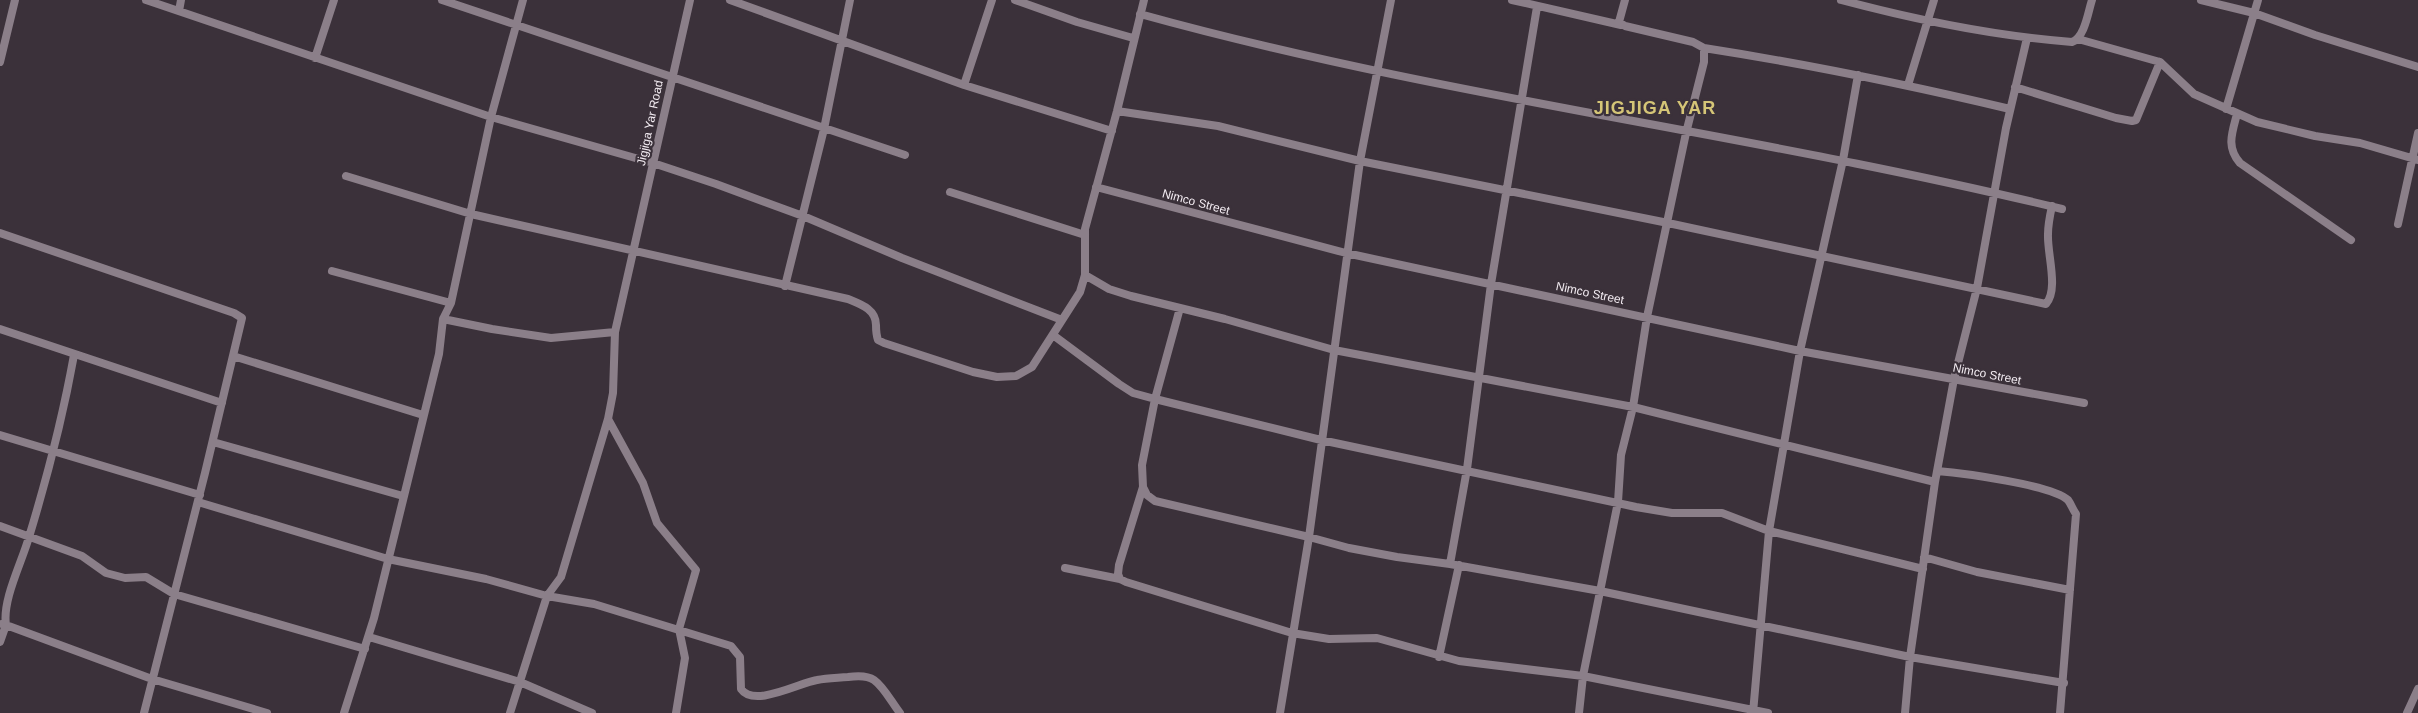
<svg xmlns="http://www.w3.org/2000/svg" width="2418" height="713" viewBox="0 0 2418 713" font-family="Arial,sans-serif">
	<rect width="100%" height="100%" fill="#3b313a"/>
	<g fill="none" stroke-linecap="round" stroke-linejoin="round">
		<path stroke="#8b7f89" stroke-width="8" d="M 146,0 L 491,117 L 653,163 L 716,184 L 803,216 L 902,258 L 1062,320
			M 442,0 L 905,155
			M 730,0 L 964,85 L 1112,131
			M 1015,0 L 1077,22 L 1133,38
			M 1512,0 L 1621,25
			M 1625,0 L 1619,22 L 1625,26 L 1693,42 L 1704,48 C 1807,64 1909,85 2010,109
			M 1841,0 C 1916,20 1994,36 2072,42 C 2085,37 2088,12 2092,0
			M 2201,0 L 2254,13 L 2315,35 L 2418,67
			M 179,11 L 181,0
			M 1140,14 C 1443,98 1757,134 2062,209
			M 2078,39 L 2160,62 L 2194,94 L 2257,122 L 2315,136 L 2360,143 L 2418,160
			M 315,58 L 334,0
			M 0,62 L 15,0
			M 964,85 L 992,0
			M 1908,85 L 1934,0
			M 2015,87 L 2116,118 L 2132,121 L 2136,120 L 2160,62
			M 2226,109 L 2258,0
			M 1117,111 L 1218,126 L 1360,161 L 1668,223 L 2046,304 C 2059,289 2047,254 2048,234 C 2048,225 2050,215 2052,206
			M 2237,114 C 2232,133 2226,147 2240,163 L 2351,240
			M 346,176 L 471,214 L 848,299 C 860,304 876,309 876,325 C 876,331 876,334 878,340 L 884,343 L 973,372 L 997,377 L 1016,376 L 1032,367 L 1080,292 L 1085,275 L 1085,229 L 1117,111 L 1144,0
			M 1096,187 L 1346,253 L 1800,351 L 2084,403
			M 950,192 L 1085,235
			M 2398,224 L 2418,133
			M 0,233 L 234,313 L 242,318 L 205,473 L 144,713
			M 332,271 L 451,303
			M 1085,275 L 1109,289 L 1131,296 L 1225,319 L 1334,350 L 1633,407 L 1935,482
			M 785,286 L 824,129 L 850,0
			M 1180,308 L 1155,399 L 1142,465 L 1143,487 L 1147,495 L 1155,501 L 1309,537 L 1349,548 L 1397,557 L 1450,564 L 1600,591 L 1910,657 L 2064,683
			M 443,319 L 492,329 L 551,338 L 615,332
			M 0,329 L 222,403
			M 1053,335 L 1119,384 L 1133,393 L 1155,399 L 1321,440 L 1636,507 L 1672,513 L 1722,513 L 1769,531 L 1923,569
			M 74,355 C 63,416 47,478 29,537 C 22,562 2,600 6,625 L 152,679 L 267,713
			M 233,356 L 423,415
			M 0,435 L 200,495
			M 213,442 L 403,496
			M 1937,471 C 1962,473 2052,485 2068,500 C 2071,504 2073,510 2076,514 L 2060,713
			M 198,502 L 388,559 L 486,579 L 547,596 L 594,604 L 731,646 L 740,657 L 741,689 C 754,708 799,683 817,680 C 827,678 837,678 848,677 C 855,676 867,675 874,680 C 884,687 892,703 900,713
			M 0,526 L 82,556 L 106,573 L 125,578 L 146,577 L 174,594 L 365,649
			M 1924,557 L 1977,572 L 2070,590
			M 1450,564 L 1467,469 L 1491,284 L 1537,7
			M 1065,568 L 1120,579 L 1126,582 L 1292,633 L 1329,639 L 1377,638 L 1459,661 L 1583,676 L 1768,713
			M 1120,579 L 1118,574 L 1119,565 L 1143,487
			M 369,637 L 520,682 L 592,713
			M 0,642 L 6,625 L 2,624
			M 1439,657 L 1459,565
			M 344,713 L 374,618 L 439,354 L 443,319 L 451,303 L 491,117 L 523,0
			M 510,713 L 547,596 L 561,577 L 608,419
			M 676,713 L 685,658 L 679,629 L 696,570 L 657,523 L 643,483 L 608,419 L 613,393 L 615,332 L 690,0
			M 1280,713 L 1309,537 L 1360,161 L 1391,0
			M 1579,713 L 1583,676 L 1618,502 L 1621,455 L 1633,407 L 1647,317 L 1686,133 L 1704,62 L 1704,48
			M 1753,713 L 1769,531 L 1784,444 L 1800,351 L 1843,160 L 1858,75
			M 1905,713 L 1910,657 L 1935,482 L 1954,379 L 1977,288 L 2006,128 L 2027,38
			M 2407,713 L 2418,689"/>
	</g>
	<g text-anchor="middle" stroke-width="4.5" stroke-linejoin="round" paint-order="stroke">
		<g font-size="12" fill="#f3ecf2" stroke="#3b313a">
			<text transform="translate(650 123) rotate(-78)" y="4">Jigjiga Yar Road</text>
			<text transform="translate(1196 202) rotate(15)" y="4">Nimco Street</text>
			<text transform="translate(1590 293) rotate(12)" y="4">Nimco Street</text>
			<text transform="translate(1987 374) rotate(11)" y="4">Nimco Street</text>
		</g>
		<g font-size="18" font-weight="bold" letter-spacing="1" fill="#d5c577" stroke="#3b313a">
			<text x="1655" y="114">JIGJIGA YAR</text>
		</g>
	</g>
</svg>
